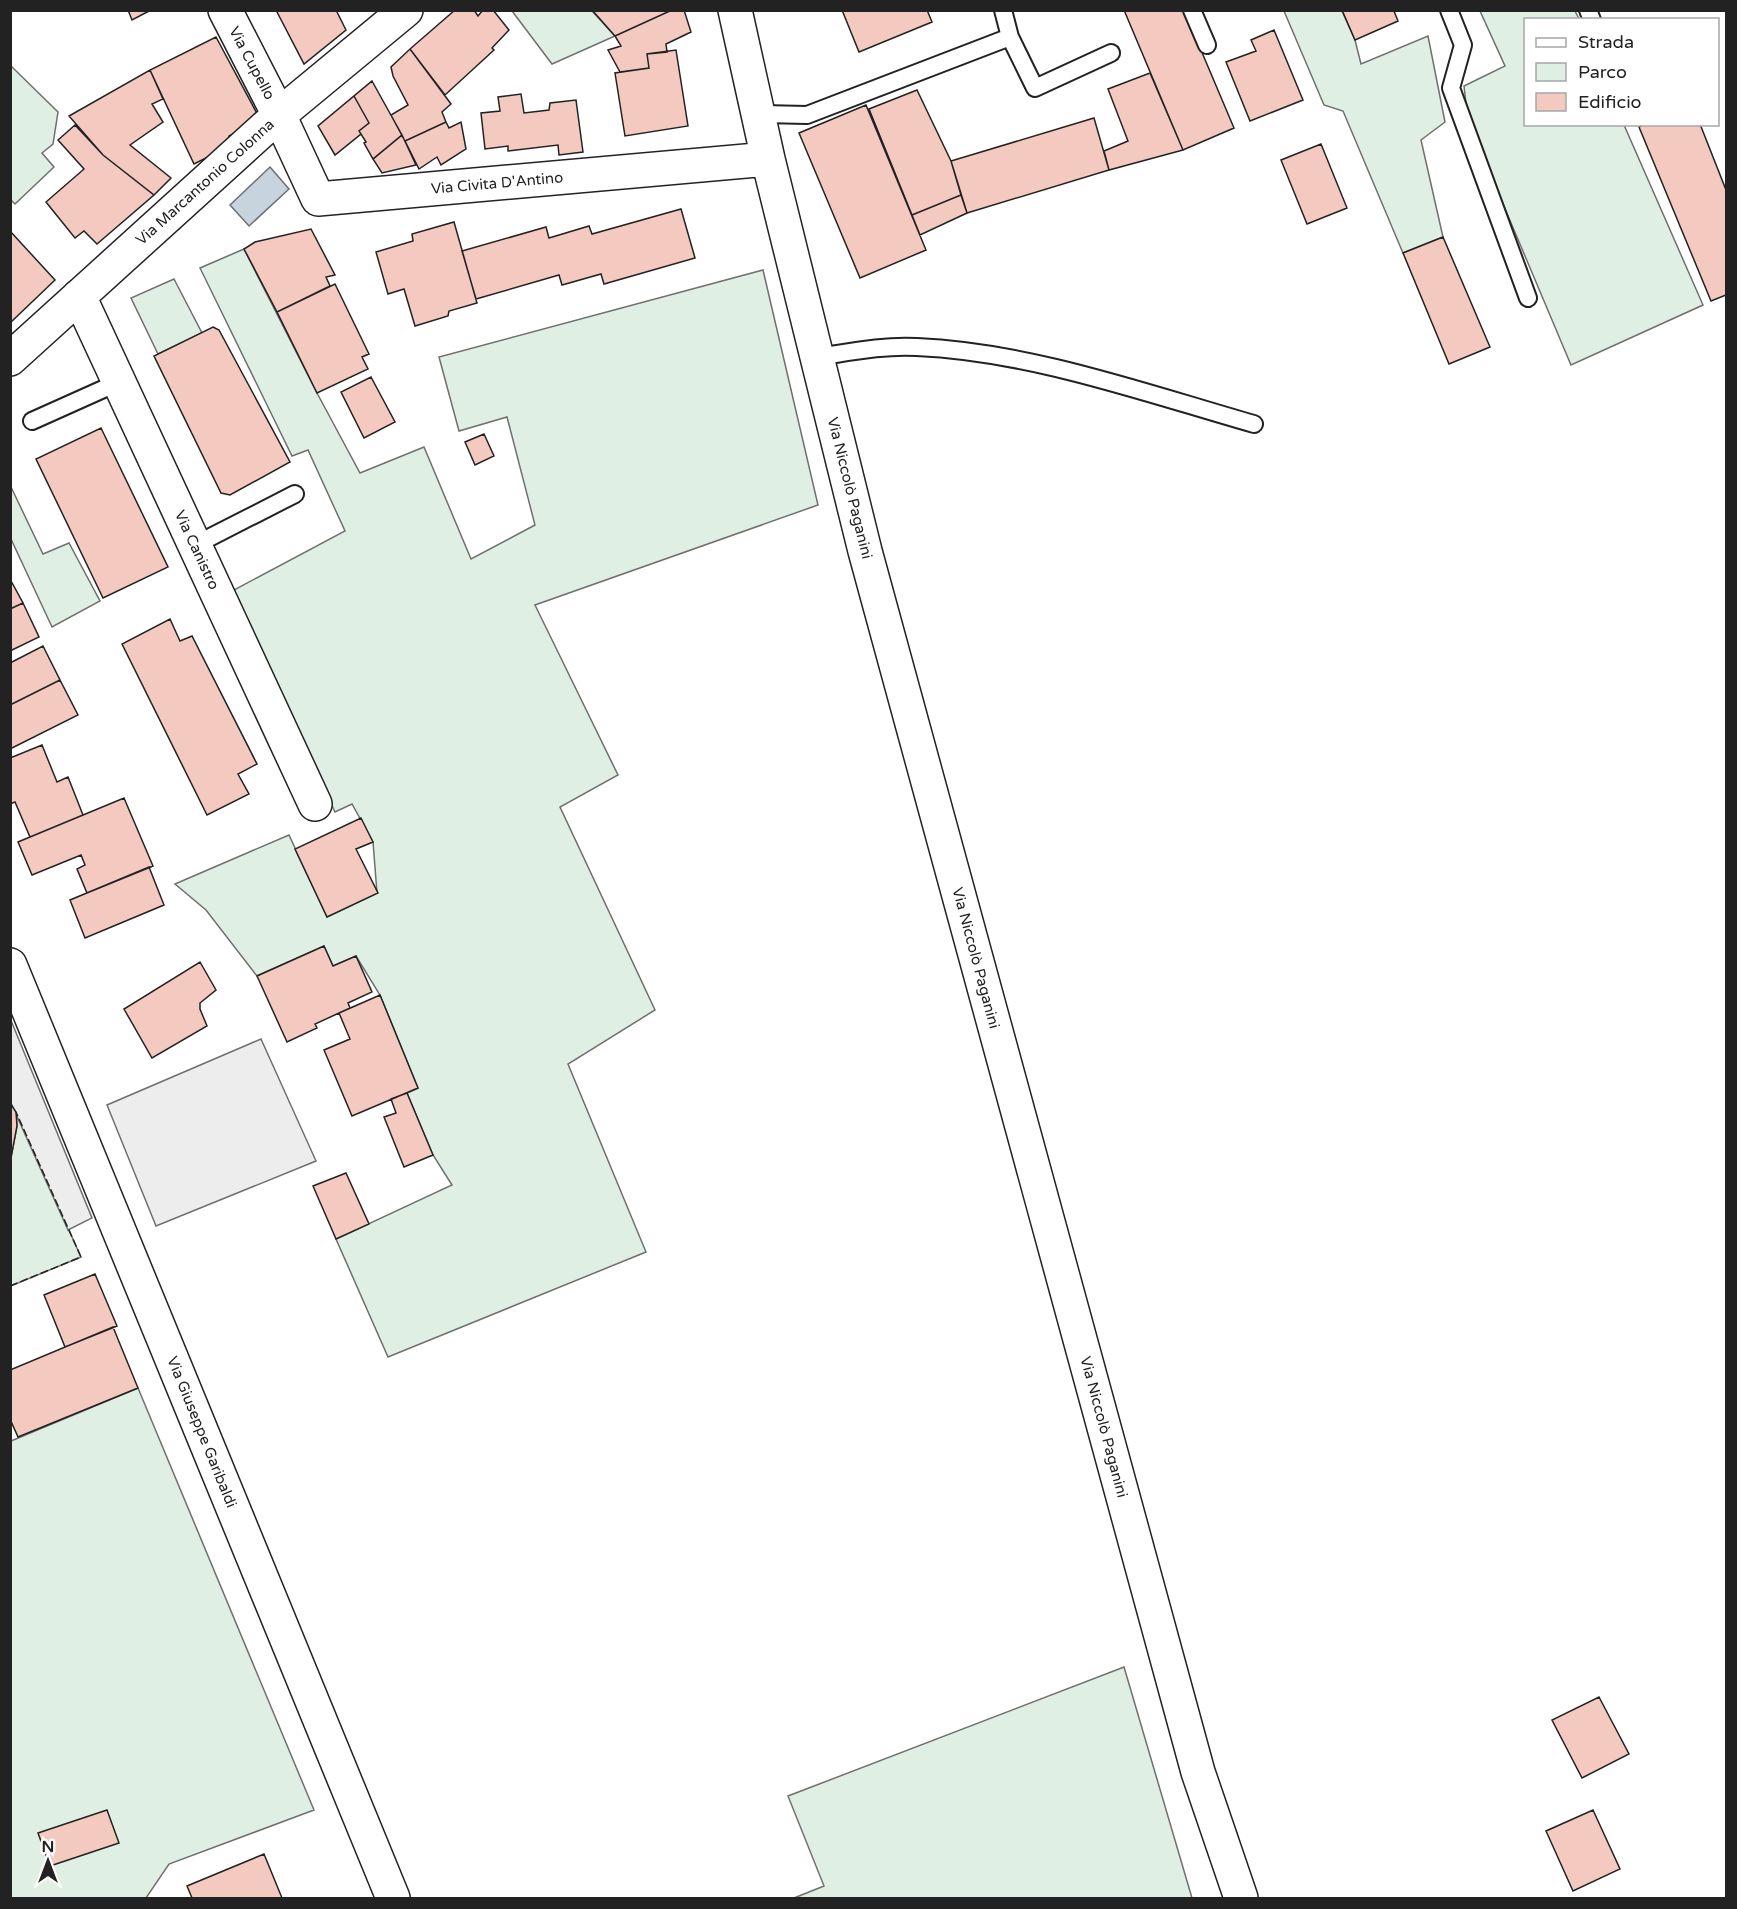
<svg xmlns="http://www.w3.org/2000/svg" width="1737" height="1909" viewBox="0 0 1737 1909" font-family="'Varela Round',sans-serif">
	<rect width="100%" height="100%" fill="#fff"/>
	<path fill="#e0efe3" stroke="#6f6f6f" stroke-width="1.5" d="M 512,11 L 592,11 L 615,36 L 552,64 Z
		M 1284,11 L 1342,11 L 1355,40 L 1361,64 L 1428,36 L 1445,122 L 1421,140 L 1443,237 L 1403,253 L 1343,111 L 1324,105 Z
		M 1480,11 L 1575,11 L 1579,19 L 1526,20 L 1526,124 L 1624,125 L 1703,305 L 1571,365 L 1468,121 L 1464,86 L 1505,66 Z
		M 11,66 L 58,112 L 53,144 L 42,153 L 54,167 L 15,204 L 10,199 Z
		M 244,249 L 317,393 L 360,473 L 424,447 L 471,559 L 535,525 L 507,417 L 459,431 L 439,357 L 763,270 L 818,505 L 535,605 L 618,775 L 560,807 L 655,1010 L 568,1064 L 646,1252 L 388,1357 L 336,1239 L 452,1185 L 433,1155 L 407,1093 L 418,1088 L 380,995 L 356,956 L 333,966 L 324,946 L 257,976 L 206,910 L 175,884 L 289,835 L 327,917 L 377,893 L 373,842 L 352,804 L 335,812 L 232,591 L 345,531 L 308,450 L 292,456 L 200,268 Z
		M 174,279 L 202,333 L 158,354 L 131,298 Z
		M 11,487 L 43,554 L 69,543 L 100,601 L 52,627 L 11,539 Z
		M 16,1112 L 81,1257 L 11,1286 L 10,1163 L 17,1126 Z
		M 138,1388 L 314,1810 L 169,1864 L 146,1898 L 11,1898 L 11,1441 Z
		M 1124,1667 L 1192,1898 L 794,1898 L 824,1886 L 788,1796 Z"/>
	<path fill="#ededed" stroke="#6f6f6f" stroke-width="1.5" d="M 10,1018 L 92,1218 L 68,1230 L 11,1103 Z
		M 261,1039 L 316,1161 L 156,1226 L 107,1105 Z"/>
	<path fill="#c7d3dd" stroke="#6f6f6f" stroke-width="1.5" d="M 270,167 L 289,189 L 249,226 L 230,205 Z"/>
	<path fill="#f3c9c0" stroke="#222" stroke-width="1.5" d="M 128,10 L 151,10 L 132,20 Z
		M 276,10 L 336,10 L 346,30 L 304,64 Z
		M 455,10 L 474,10 L 478,16 L 483,10 L 493,10 L 509,30 L 492,48 L 494,50 L 445,95 L 410,49 Z
		M 592,10 L 672,10 L 615,36 Z
		M 672,10 L 684,10 L 691,32 L 666,44 L 667,52 L 647,54 L 649,68 L 620,72 L 608,50 L 621,46 L 615,36 Z
		M 842,10 L 927,10 L 932,22 L 859,52 Z
		M 1124,10 L 1184,10 L 1234,128 L 1183,150 Z
		M 1342,10 L 1396,10 L 1394,11 L 1398,21 L 1355,40 Z
		M 1274,30 L 1303,100 L 1250,121 L 1226,62 L 1256,51 L 1251,40 Z
		M 216,37 L 260,119 L 229,136 L 232,145 L 194,164 L 150,70 Z
		M 410,49 L 451,104 L 442,112 L 446,122 L 405,141 L 391,115 L 408,105 L 393,76 L 391,67 Z
		M 676,50 L 688,126 L 625,136 L 615,73 L 649,68 L 647,54 Z
		M 150,70 L 163,99 L 152,104 L 163,122 L 130,145 L 171,178 L 154,195 L 103,155 L 69,116 Z
		M 1150,73 L 1183,150 L 1109,170 L 1104,151 L 1128,141 L 1108,89 Z
		M 372,81 L 402,135 L 373,159 L 364,143 L 366,142 L 359,131 L 369,123 L 354,96 Z
		M 917,90 L 951,161 L 961,195 L 912,215 L 869,109 Z
		M 521,94 L 524,113 L 549,110 L 550,103 L 576,100 L 583,152 L 559,155 L 558,145 L 508,151 L 508,146 L 485,149 L 481,113 L 500,111 L 498,97 Z
		M 354,96 L 369,123 L 359,131 L 361,134 L 335,155 L 318,126 Z
		M 866,105 L 926,250 L 860,278 L 799,133 Z
		M 1094,118 L 1109,170 L 967,213 L 951,161 Z
		M 446,122 L 449,128 L 461,122 L 466,149 L 441,165 L 437,157 L 419,169 L 405,141 Z
		M 1644,124 L 1700,124 L 1726,190 L 1726,295 L 1711,301 L 1639,127 Z
		M 75,125 L 103,155 L 154,195 L 97,244 L 84,231 L 75,238 L 46,202 L 84,169 L 58,140 Z
		M 402,135 L 416,165 L 382,173 L 373,159 Z
		M 1321,144 L 1347,208 L 1307,224 L 1281,160 Z
		M 961,195 L 967,213 L 920,235 L 912,215 Z
		M 681,209 L 695,258 L 604,284 L 601,274 L 562,285 L 559,275 L 476,299 L 462,251 L 546,227 L 549,238 L 589,226 L 592,234 Z
		M 454,222 L 477,303 L 449,311 L 448,316 L 415,326 L 404,289 L 388,294 L 376,252 L 413,241 L 412,234 Z
		M 311,229 L 335,275 L 326,277 L 330,286 L 277,312 L 244,249 L 255,242 Z
		M 10,231 L 55,280 L 10,323 Z
		M 1443,237 L 1490,347 L 1449,364 L 1403,253 Z
		M 335,284 L 369,354 L 362,357 L 368,369 L 317,393 L 277,312 Z
		M 213,327 L 219,330 L 290,462 L 230,495 L 221,493 L 154,356 Z
		M 371,377 L 395,422 L 364,438 L 341,392 Z
		M 101,428 L 168,567 L 103,598 L 36,459 Z
		M 484,434 L 494,456 L 475,465 L 465,442 Z
		M 10,579 L 23,603 L 10,609 Z
		M 23,603 L 39,637 L 10,651 L 10,609 Z
		M 170,619 L 180,641 L 192,636 L 257,764 L 238,774 L 249,794 L 207,815 L 122,644 Z
		M 43,646 L 60,680 L 10,705 L 10,663 Z
		M 60,680 L 78,715 L 10,749 L 10,705 Z
		M 42,745 L 57,782 L 68,777 L 83,815 L 30,837 L 15,802 L 10,804 L 10,758 Z
		M 124,798 L 153,866 L 87,893 L 77,869 L 85,865 L 81,855 L 32,875 L 18,842 Z
		M 361,818 L 373,842 L 356,849 L 378,893 L 327,917 L 295,849 Z
		M 149,867 L 164,905 L 85,938 L 70,900 Z
		M 324,946 L 333,966 L 356,956 L 372,992 L 348,1003 L 350,1008 L 315,1024 L 317,1028 L 287,1042 L 257,976 Z
		M 200,962 L 216,990 L 200,1003 L 200,1009 L 207,1026 L 152,1058 L 124,1009 Z
		M 380,995 L 418,1088 L 352,1116 L 324,1050 L 350,1039 L 339,1013 Z
		M 407,1093 L 433,1155 L 404,1167 L 384,1117 L 396,1113 L 391,1099 Z
		M 10,1103 L 16,1112 L 17,1126 L 10,1163 Z
		M 346,1173 L 369,1224 L 336,1239 L 313,1186 Z
		M 95,1274 L 117,1326 L 65,1347 L 44,1295 Z
		M 113,1327 L 138,1388 L 18,1437 L 10,1419 L 10,1370 Z
		M 1599,1697 L 1629,1754 L 1582,1778 L 1552,1720 Z
		M 107,1810 L 119,1843 L 50,1866 L 38,1833 Z
		M 1593,1810 L 1620,1869 L 1573,1891 L 1546,1831 Z
		M 264,1854 L 282,1898 L 192,1898 L 187,1886 Z"/>
	<g fill="none" stroke-linecap="round" stroke-linejoin="round">
		<defs>
			<path id="lane" d="M 1003,10 L 1010,37 L 1035,88 L 1111,53
				M 1192,10 L 1207,45
				M 1449,10 L 1463,45 L 1451,88 L 1528,298
				M 1588,10 L 1592,20
				M 758,114 L 807,115 L 1010,37
				M 817,357 C 850,352 884,345 917,347 C 1031,352 1145,393 1254,424
				M 32,421 L 119,382
				M 195,545 L 295,494"/>
			<path id="street" d="M 225,10 L 279,115 L 318,199 L 768,159
				M 735,10 L 768,159 L 865,551 L 1198,1772 L 1241,1898
				M 79,296 L 315,804
				M 10,359 L 279,115 L 406,10"/>
			<path id="secondary" d="M 10,965 L 393,1898"/>
		</defs>
		<use href="#lane" stroke="#222" stroke-width="20"/>
		<use href="#street" stroke="#222" stroke-width="36"/>
		<use href="#secondary" stroke="#222" stroke-width="36"/>
		<use href="#lane" stroke="#fff" stroke-width="16"/>
		<use href="#street" stroke="#fff" stroke-width="33"/>
		<use href="#secondary" stroke="#fff" stroke-width="33"/>
		<path stroke="#222" stroke-width="1.5" stroke-dasharray="8 3" stroke-linecap="butt" d="M 10,1286 L 81,1257 L 16,1112"/>
	</g>
	<g text-anchor="middle" stroke-width="4.5" stroke-linejoin="round" paint-order="stroke">
		<g font-size="15" fill="#222" stroke="#fff">
			<text transform="translate(252 63) rotate(62)" y="5">Via Cupello</text>
			<text transform="translate(205 182) rotate(-42)" y="5">Via Marcantonio Colonna</text>
			<text transform="translate(497 183) rotate(-5)" y="5">Via Civita D'Antino</text>
			<text transform="translate(850 488) rotate(76)" y="5">Via Niccolò Paganini</text>
			<text transform="translate(197 550) rotate(65)" y="5">Via Canistro</text>
			<text transform="translate(976 958) rotate(75)" y="5">Via Niccolò Paganini</text>
			<text transform="translate(1104 1427) rotate(75)" y="5">Via Niccolò Paganini</text>
			<text transform="translate(202 1432) rotate(68)" y="5">Via Giuseppe Garibaldi</text>
		</g>
	</g>
	<rect width="1737" height="1909" fill="none" stroke="#222222" stroke-width="24"/>
	<rect x="1524" y="18" width="195" height="108" fill="#ffffff" stroke="#a7a7a7" stroke-width="1.5"/>
	<rect x="1536" y="38" width="30" height="9" fill="#ffffff" stroke="#a7a7a7" stroke-width="1.5"/>
	<text x="1578" y="48" font-size="18" fill="#222222">Strada</text>
	<rect x="1536" y="63" width="30" height="18" fill="#e0efe3" stroke="#a7a7a7" stroke-width="1.5"/>
	<text x="1578" y="78" font-size="18" fill="#222222">Parco</text>
	<rect x="1536" y="93" width="30" height="18" fill="#f3c9c0" stroke="#a7a7a7" stroke-width="1.5"/>
	<text x="1578" y="108" font-size="18" fill="#222222">Edificio</text>
	<g transform="translate(48 1861)" stroke="#ffffff" stroke-width="4.5" paint-order="stroke">
	<path d="M0-4.5L10 22L0 15L-10 22Z" fill="#222222"/>
	<text y="-9" font-size="16" font-weight="bold" text-anchor="middle" fill="#222222">N</text>
	</g>
</svg>
